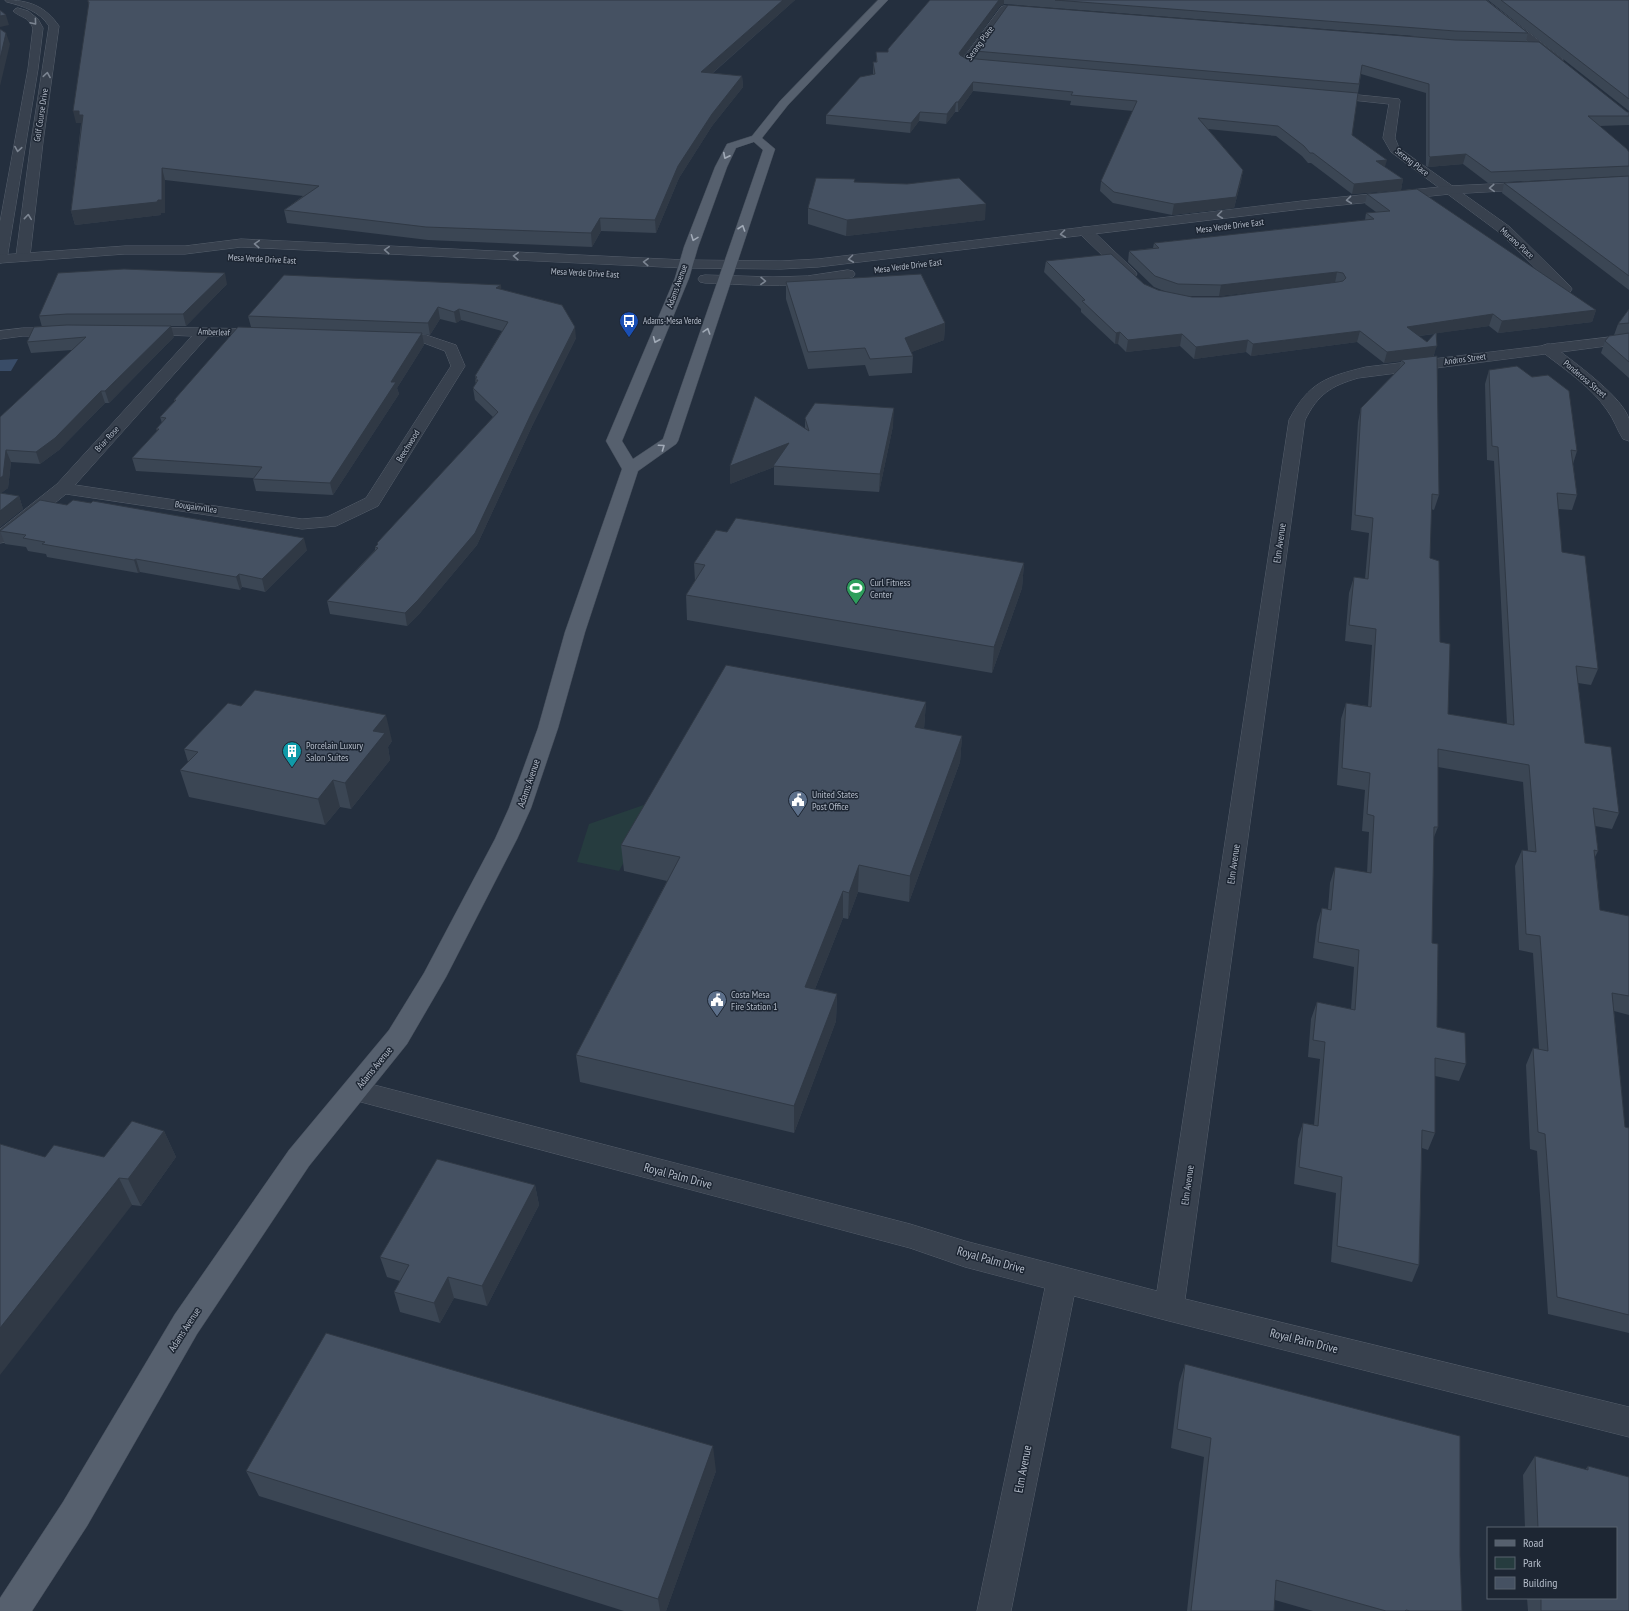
<svg xmlns="http://www.w3.org/2000/svg" width="1629" height="1611" viewBox="0 0 1629 1611" font-family="'PT Sans Narrow',sans-serif">
	<rect width="100%" height="100%" fill="#242f3e"/>
	<path fill="#263c3f" d="M 658,800 L 619,871 L 577,862 L 589,824 Z"/>
	<path fill="#394c67" d="M 18,359 L 11,371 L 0,371 L 0,360 Z"/>
	<g fill="none" stroke-linecap="round" stroke-linejoin="round">
		<defs>
			<path id="minor" d="M 5,0 C 29,0 45,6 59,26 L 43,142 L 30,256 L 28,259 L 18,259 L 16,256 L 31,142 L 49,26 C 39,11 23,6 7,2 Z
				M 1475,0 L 1486,0 L 1562,58 L 1563,60 L 1562,62 L 1554,62 Z
				M 1004,6 L 1036,9 L 1041,12 L 1036,15 L 1007,12 L 972,60 L 995,63 L 996,65 L 995,67 L 961,65 L 960,63 L 961,61 L 1001,7 Z
				M 18,8 L 28,11 L 38,19 L 43,28 L 38,69 L 7,259 L 5,262 L 0,263 L 0,222 L 28,69 L 33,28 C 28,16 21,18 13,11 L 15,9 Z
				M 1328,92 L 1399,99 L 1400,101 L 1395,138 L 1399,148 L 1510,227 L 1570,286 L 1572,289 L 1570,292 L 1565,293 L 1560,292 L 1500,233 L 1391,152 L 1383,138 L 1389,104 L 1324,97 L 1323,95 Z
				M 1085,227 L 1090,228 L 1135,271 L 1137,274 L 1135,277 L 1125,277 L 1080,234 L 1079,231 L 1080,228 Z
				M 143,327 L 265,329 L 270,330 L 272,333 L 270,336 L 265,337 L 208,336 L 75,485 L 302,519 L 327,517 L 366,498 L 451,366 L 445,351 L 424,343 L 388,341 L 386,338 L 388,335 L 393,334 L 426,335 L 456,345 L 465,366 L 378,506 L 336,526 L 302,529 L 66,494 L 6,542 L 0,543 L 0,529 L 57,484 L 192,336 L 138,334 L 136,331 L 138,328 Z
				M 23,328 L 61,328 L 66,329 L 68,332 L 66,335 L 61,336 L 23,336 L 0,339 L 0,331 Z
				M 1629,335 L 1629,343 L 1561,352 C 1579,366 1623,398 1629,419 C 1629,425 1629,434 1629,441 L 1623,439 C 1617,430 1614,419 1607,410 C 1591,387 1567,371 1545,354 L 1358,378 C 1331,386 1318,394 1305,420 L 1185,1299 L 1629,1407 L 1629,1437 L 1169,1321 L 1074,1296 L 1011,1611 L 977,1611 L 1045,1288 L 965,1267 L 910,1248 L 346,1098 L 342,1091 L 346,1084 L 355,1080 L 910,1224 L 965,1241 L 1157,1291 L 1289,420 C 1309,382 1326,377 1366,367 L 1541,346 L 1547,344 L 1550,344 Z"/>
			<path id="tertiary" d="M 1533,182 L 1537,183 L 1539,186 L 1537,189 L 1450,194 L 1302,209 L 818,267 L 781,269 L 685,268 L 241,247 L 185,254 L 125,254 L 0,263 L 0,255 L 125,246 L 185,246 L 241,239 L 685,260 L 781,261 L 818,259 L 1302,201 L 1450,186 Z
				M 848,270 L 853,271 L 855,274 L 853,277 C 805,289 754,285 705,283 L 700,282 L 698,279 L 700,276 L 705,275 L 773,277 L 807,276 Z"/>
			<path id="primary" d="M 878,0 L 888,0 L 788,105 L 762,138 L 775,149 L 678,441 L 676,444 L 638,471 L 585,632 L 558,728 L 531,808 L 517,839 L 446,977 L 407,1044 L 309,1166 L 197,1334 L 87,1526 L 32,1611 L 0,1611 L 0,1598 L 63,1502 L 175,1314 L 289,1150 L 389,1030 L 424,973 L 495,839 L 509,808 L 538,728 L 565,632 L 622,469 L 606,441 L 675,278 L 684,247 L 715,167 L 727,144 L 752,136 L 780,101 ZM 754,142 L 763,150 L 663,439 L 633,459 L 622,441 L 689,278 L 698,247 L 727,167 L 736,148 Z"/>
		</defs>
		<use href="#minor" stroke="#565f6c" stroke-width="1"/>
		<use href="#tertiary" stroke="#565f6c" stroke-width="1"/>
		<use href="#primary" stroke="#414a57" stroke-width="1"/>
		<use href="#minor" fill="#38414e" fill-rule="evenodd"/>
		<use href="#tertiary" fill="#38414e" fill-rule="evenodd"/>
		<use href="#primary" fill="#56606e" fill-rule="evenodd"/>
	</g>
	<path fill="#3b4654" fill-rule="evenodd" d="M 795,0 L 713,73 L 742,76 L 743,87 L 712,126 L 679,178 L 656,233 L 601,231 L 592,247 L 428,240 L 287,223 L 284,210 L 303,196 L 165,180 L 165,213 L 161,213 L 161,215 L 75,225 L 71,211 L 81,124 L 81,123 L 76,123 L 89,5 L 88,2 Z
		M 930,0 L 1486,0 L 1528,33 L 1526,41 L 1627,112 L 1629,112 L 1629,125 L 1599,126 L 1629,152 L 1629,176 L 1488,183 L 1463,164 L 1428,167 L 1426,166 L 1426,93 L 1361,74 L 1358,93 L 1352,135 L 1385,167 L 1403,179 L 1401,190 L 1352,194 L 1311,163 L 1308,163 L 1302,156 L 1276,136 L 1208,129 L 1243,170 L 1241,181 L 1234,208 L 1172,215 L 1113,203 L 1100,191 L 1101,181 L 1133,111 L 1070,105 L 1071,101 L 1042,98 L 973,91 L 958,112 L 955,112 L 946,124 L 919,121 L 910,133 L 826,124 L 826,115 L 873,75 L 873,62 L 876,62 L 876,52 L 888,52 L 888,49 ZM 1004,4 L 1414,36 L 975,51 L 975,59 L 965,58 L 963,57 L 1000,6 Z
		M 1488,0 L 1629,0 L 1629,111 Z
		M 1629,176 L 1629,290 L 1502,193 L 1504,183 Z
		M 855,182 L 985,220 L 846,236 L 808,224 L 808,208 Z
		M 1367,194 L 1596,310 L 1592,322 L 1498,333 L 1489,326 L 1437,333 L 1434,356 L 1439,495 L 1434,510 L 1431,509 L 1430,558 L 1448,714 L 1507,724 L 1494,461 L 1487,460 L 1485,384 L 1489,370 L 1577,451 L 1573,464 L 1577,495 L 1572,510 L 1558,509 L 1562,552 L 1598,669 L 1591,685 L 1578,683 L 1585,743 L 1619,813 L 1612,829 L 1595,826 L 1598,851 L 1595,857 L 1600,910 L 1629,916 L 1629,1015 L 1614,1011 L 1625,1127 L 1629,1128 L 1629,1333 L 1548,1314 L 1537,1151 L 1530,1149 L 1526,1065 L 1533,1048 L 1539,1049 L 1533,953 L 1519,950 L 1515,866 L 1522,850 L 1528,851 L 1523,782 L 1438,767 L 1438,827 L 1434,837 L 1432,943 L 1437,1027 L 1466,1064 L 1459,1081 L 1435,1076 L 1435,1133 L 1428,1150 L 1422,1148 L 1419,1265 L 1412,1282 L 1331,1262 L 1336,1193 L 1294,1184 L 1298,1139 L 1303,1123 L 1314,1125 L 1320,1059 L 1308,1057 L 1311,1019 L 1317,1002 L 1351,1009 L 1354,967 L 1313,958 L 1317,924 L 1322,908 L 1328,909 L 1330,883 L 1335,867 L 1367,873 L 1369,832 L 1362,831 L 1365,790 L 1337,785 L 1341,719 L 1346,703 L 1368,706 L 1372,645 L 1345,641 L 1349,593 L 1354,577 L 1365,579 L 1369,533 L 1351,530 L 1358,422 L 1361,408 L 1399,369 L 1401,361 L 1384,363 L 1357,342 L 1251,356 L 1246,352 L 1194,359 L 1180,346 L 1126,352 L 1118,344 L 1115,344 L 1081,312 L 1081,309 L 1044,272 L 1046,261 L 1144,284 L 1158,290 L 1169,293 L 1154,287 L 1128,262 L 1129,251 L 1153,248 L 1154,243 L 1365,220 L 1366,213 L 1376,212 L 1365,204 ZM 1335,283 L 1221,297 L 1192,297 L 1184,296 L 1219,296 ZM 1435,334 L 1427,342 L 1419,336 Z
		M 786,282 L 945,323 L 944,340 L 911,352 L 913,356 L 912,373 L 869,376 L 865,365 L 808,369 L 786,299 Z
		M 227,284 L 186,326 L 107,326 L 174,337 L 109,403 L 105,403 L 59,450 L 40,464 L 11,462 L 8,488 L 1,493 L 19,496 L 23,509 L 0,527 L 0,417 L 72,350 L 31,353 L 27,342 L 42,327 L 39,316 Z
		M 501,285 L 501,289 L 576,338 L 533,424 L 477,545 L 420,613 L 407,626 L 330,614 L 327,601 L 375,550 L 375,547 L 377,545 L 377,543 L 493,417 L 475,400 L 473,388 L 476,384 L 475,380 L 476,379 L 475,376 L 502,331 L 461,320 L 456,323 L 440,319 L 430,335 L 422,334 L 424,345 L 397,388 L 399,394 L 333,495 L 256,491 L 253,479 L 253,478 L 136,471 L 132,458 L 157,431 L 156,429 L 162,423 L 160,417 L 174,402 L 174,400 L 294,329 L 251,327 L 248,316 Z
		M 1629,309 L 1629,378 L 1601,353 L 1605,341 L 1614,335 L 1618,324 Z
		M 805,418 L 893,426 L 879,492 L 774,485 L 774,467 L 730,484 L 805,428 Z
		M 0,531 L 307,550 L 265,592 L 242,587 L 240,590 L 140,572 L 138,573 L 47,557 L 46,554 L 28,551 L 26,547 L 5,544 Z
		M 727,532 L 1024,563 L 1022,588 L 992,673 L 687,620 L 686,595 L 695,581 L 694,563 Z
		M 926,702 L 924,729 L 962,736 L 960,762 L 909,902 L 858,892 L 848,919 L 843,918 L 815,989 L 837,994 L 836,1021 L 794,1133 L 580,1082 L 576,1055 L 667,881 L 624,871 L 621,845 Z
		M 392,741 L 388,747 L 390,760 L 351,809 L 340,807 L 325,825 L 189,797 L 180,770 L 188,762 L 184,749 Z
		M 164,1131 L 176,1157 L 141,1206 L 132,1205 L 45,1157 L 104,1157 Z
		M 535,1185 L 539,1205 L 487,1306 L 454,1298 L 440,1323 L 400,1312 L 394,1292 L 400,1281 L 387,1277 L 380,1257 Z
		M 1185,1364 L 1460,1555 L 1462,1611 L 1313,1611 L 1275,1600 L 1274,1611 L 1187,1611 L 1204,1457 L 1171,1448 L 1179,1383 Z
		M 1535,1456 L 1585,1470 L 1588,1466 L 1629,1477 L 1629,1611 L 1528,1611 L 1527,1598 L 1616,1598 L 1616,1528 L 1525,1528 L 1523,1475 Z
		M 246,1471 L 716,1471 L 666,1611 L 624,1611 L 259,1496 Z"/>
	<path fill="#303945" d="M 783,0 L 795,0 L 701,83 L 701,72 Z
		M 999,0 L 1004,0 L 1004,4 L 1000,6 L 959,62 L 959,53 Z
		M 6,15 L 9,25 L 0,27 L 0,16 Z
		M 6,33 L 10,44 L 0,86 L 0,59 Z
		M 742,76 L 743,87 L 712,126 L 679,178 L 656,233 L 655,220 L 678,166 L 712,114 Z
		M 973,82 L 973,91 L 958,112 L 958,102 Z
		M 956,102 L 955,112 L 946,124 L 947,114 Z
		M 73,111 L 79,111 L 83,115 L 82,127 L 81,123 L 76,123 Z
		M 920,112 L 919,121 L 910,133 L 911,123 Z
		M 1466,154 L 1463,164 L 1428,167 L 1430,157 Z
		M 1387,160 L 1384,170 L 1376,161 Z
		M 162,168 L 165,180 L 165,213 L 161,213 L 161,215 L 75,225 L 71,211 Z
		M 1243,170 L 1241,181 L 1234,208 L 1172,215 L 1174,204 Z
		M 1403,179 L 1401,190 L 1352,194 L 1354,184 Z
		M 986,204 L 985,220 L 846,236 L 847,220 Z
		M 600,218 L 601,231 L 592,247 L 591,233 Z
		M 1337,272 L 1335,283 L 1219,296 L 1221,285 Z
		M 225,273 L 227,284 L 186,326 L 183,314 Z
		M 501,285 L 502,297 L 496,288 Z
		M 438,307 L 440,319 L 430,335 L 428,323 Z
		M 459,309 L 461,320 L 456,323 L 454,312 Z
		M 1596,310 L 1592,322 L 1498,333 L 1502,321 Z
		M 1493,314 L 1489,326 L 1404,338 L 1407,327 Z
		M 945,323 L 944,340 L 904,355 L 905,338 Z
		M 171,326 L 174,337 L 109,403 L 105,391 Z
		M 575,327 L 576,338 L 533,424 L 477,545 L 420,613 L 407,626 L 405,613 L 532,412 Z
		M 1360,331 L 1357,342 L 1251,356 L 1253,344 Z
		M 1120,332 L 1118,344 L 1115,344 L 1116,333 Z
		M 422,333 L 424,345 L 397,388 L 399,394 L 333,495 L 330,483 L 391,382 Z
		M 1182,334 L 1180,346 L 1126,352 L 1128,340 Z
		M 1248,340 L 1246,352 L 1194,359 L 1196,347 Z
		M 1437,346 L 1433,357 L 1401,360 L 1401,361 L 1384,363 L 1387,352 Z
		M 101,391 L 105,403 L 59,450 L 40,464 L 36,452 Z
		M 894,408 L 893,426 L 879,492 L 880,474 Z
		M 789,443 L 774,467 L 730,484 L 730,466 Z
		M 6,450 L 11,462 L 8,488 L 0,494 L 0,478 Z
		M 19,496 L 23,509 L 0,527 L 0,511 Z
		M 304,538 L 307,550 L 265,592 L 262,579 Z
		M 136,559 L 140,572 L 138,573 L 134,560 Z
		M 1024,563 L 1022,588 L 992,673 L 994,647 Z
		M 239,574 L 242,587 L 240,590 L 236,577 Z
		M 926,702 L 924,728 L 914,754 L 915,727 Z
		M 386,715 L 392,741 L 388,747 L 390,760 L 351,809 L 345,783 L 373,731 Z
		M 962,736 L 960,762 L 909,902 L 910,876 Z
		M 333,780 L 340,807 L 325,825 L 318,799 Z
		M 859,865 L 858,892 L 848,919 L 849,893 Z
		M 843,891 L 843,918 L 805,1014 L 805,987 Z
		M 837,994 L 836,1021 L 794,1133 L 794,1106 Z
		M 164,1131 L 176,1157 L 141,1206 L 128,1179 Z
		M 119,1178 L 132,1205 L 0,1375 L 0,1328 Z
		M 535,1185 L 539,1205 L 487,1306 L 482,1286 Z
		M 448,1277 L 454,1298 L 440,1323 L 434,1303 Z
		M 713,1446 L 716,1471 L 666,1611 L 660,1611 L 658,1599 Z"/>
	<path fill="#455162" stroke="#303945" d="M 88,0 L 783,0 L 701,72 L 742,76 L 712,114 L 678,166 L 655,220 L 600,218 L 591,233 L 426,227 L 284,210 L 319,186 L 162,168 L 162,200 L 158,200 L 157,202 L 71,211 L 83,115 L 79,115 L 79,111 L 73,111 L 89,2 L 88,2 Z
		M 930,0 L 999,0 L 959,53 L 960,55 L 965,58 L 1358,93 L 1352,135 L 1387,160 L 1376,161 L 1403,179 L 1354,184 L 1313,153 L 1310,153 L 1304,146 L 1278,126 L 1198,118 L 1243,170 L 1236,197 L 1174,204 L 1114,192 L 1101,181 L 1137,101 L 1071,95 L 1073,92 L 973,82 L 958,102 L 956,102 L 947,114 L 920,112 L 911,123 L 826,115 L 860,77 L 875,74 L 873,62 L 877,62 L 876,52 L 888,52 L 888,49 Z
		M 1055,0 L 1486,0 L 1528,33 L 1455,31 Z
		M 1501,0 L 1629,0 L 1629,99 Z
		M 1008,5 L 1455,40 L 1539,42 L 1627,112 L 1629,112 L 1629,116 L 1588,116 L 1627,149 L 1629,152 L 1629,166 L 1491,172 L 1466,154 L 1430,157 L 1429,156 L 1429,84 L 1362,65 L 1359,84 L 975,51 Z
		M 0,10 L 6,15 L 0,16 Z
		M 0,29 L 6,33 L 0,59 Z
		M 1629,176 L 1629,276 L 1504,183 Z
		M 816,178 L 855,179 L 854,182 L 907,184 L 959,178 L 986,204 L 847,220 L 808,208 Z
		M 1417,189 L 1596,310 L 1502,321 L 1493,314 L 1407,327 L 1427,342 L 1436,332 L 1437,346 L 1387,352 L 1360,331 L 1253,344 L 1248,340 L 1196,347 L 1182,334 L 1128,340 L 1120,332 L 1116,333 L 1082,301 L 1085,300 L 1046,261 L 1111,254 L 1144,284 L 1158,290 L 1192,297 L 1221,297 L 1338,282 L 1343,281 L 1346,278 L 1343,273 L 1337,272 L 1221,285 L 1178,284 L 1155,276 L 1129,251 L 1159,248 L 1154,243 L 1374,219 L 1366,213 L 1390,211 L 1367,194 Z
		M 124,269 L 225,273 L 183,314 L 67,314 L 39,316 L 58,273 Z
		M 921,274 L 945,323 L 905,338 L 913,356 L 870,359 L 865,348 L 808,352 L 786,282 Z
		M 284,275 L 501,285 L 496,288 L 562,305 L 575,327 L 532,412 L 475,533 L 418,600 L 405,613 L 327,601 L 378,548 L 375,547 L 378,544 L 377,543 L 498,412 L 473,388 L 478,380 L 475,380 L 477,377 L 475,376 L 508,322 L 459,309 L 454,312 L 438,307 L 428,323 L 248,316 Z
		M 1629,309 L 1629,323 L 1618,324 Z
		M 67,325 L 171,326 L 105,391 L 101,391 L 55,438 L 36,452 L 6,450 L 3,476 L 0,478 L 0,417 L 86,337 L 27,342 L 34,327 Z
		M 238,327 L 422,333 L 391,382 L 396,382 L 330,483 L 253,479 L 262,467 L 132,458 L 159,429 L 156,429 L 166,418 L 160,417 L 176,400 L 174,400 Z
		M 1629,333 L 1629,362 L 1605,341 L 1609,336 Z
		M 1437,356 L 1439,495 L 1432,494 L 1430,558 L 1439,561 L 1440,642 L 1450,644 L 1448,714 L 1514,725 L 1498,447 L 1492,446 L 1489,370 L 1517,366 L 1532,377 L 1548,375 L 1569,391 L 1577,451 L 1571,450 L 1577,495 L 1557,493 L 1562,552 L 1585,556 L 1598,669 L 1576,666 L 1585,743 L 1611,747 L 1619,813 L 1593,808 L 1598,851 L 1594,850 L 1600,910 L 1629,916 L 1629,996 L 1612,993 L 1625,1127 L 1629,1128 L 1629,1315 L 1557,1297 L 1545,1134 L 1538,1132 L 1533,1048 L 1548,1051 L 1540,936 L 1526,934 L 1522,850 L 1536,852 L 1529,765 L 1438,749 L 1438,827 L 1434,827 L 1432,943 L 1438,944 L 1437,1027 L 1465,1033 L 1466,1064 L 1435,1058 L 1435,1133 L 1422,1130 L 1419,1265 L 1337,1246 L 1342,1177 L 1299,1167 L 1303,1123 L 1318,1126 L 1325,1042 L 1313,1040 L 1317,1002 L 1355,1010 L 1359,950 L 1318,942 L 1322,908 L 1331,910 L 1335,867 L 1371,873 L 1374,816 L 1367,814 L 1370,773 L 1342,768 L 1346,703 L 1371,707 L 1376,629 L 1349,625 L 1354,577 L 1368,579 L 1373,518 L 1355,515 L 1361,408 L 1405,363 L 1401,360 Z
		M 755,396 L 809,431 L 805,418 L 815,403 L 894,408 L 880,474 L 773,466 L 789,443 L 730,466 Z
		M 0,493 L 19,496 L 0,511 Z
		M 40,500 L 67,505 L 73,500 L 91,503 L 93,501 L 304,538 L 262,579 L 239,574 L 236,577 L 136,559 L 134,560 L 42,544 L 45,542 L 23,538 L 26,535 L 0,531 Z
		M 736,518 L 1024,563 L 994,647 L 686,595 L 705,565 L 694,563 L 716,530 L 727,532 Z
		M 726,665 L 926,702 L 915,727 L 962,736 L 910,876 L 859,865 L 849,893 L 843,891 L 805,987 L 837,994 L 794,1106 L 576,1055 L 680,857 L 621,845 Z
		M 255,690 L 386,715 L 373,731 L 385,733 L 345,783 L 333,780 L 318,799 L 180,770 L 198,752 L 184,749 L 228,703 L 241,706 Z
		M 132,1121 L 164,1131 L 128,1179 L 119,1178 L 0,1328 L 0,1144 L 45,1157 L 54,1145 L 104,1157 Z
		M 437,1159 L 535,1185 L 482,1286 L 448,1277 L 434,1303 L 394,1292 L 409,1265 L 380,1257 Z
		M 326,1333 L 713,1446 L 658,1599 L 246,1471 Z
		M 1185,1364 L 1460,1436 L 1460,1555 L 1462,1611 L 1410,1611 L 1406,1610 L 1405,1611 L 1386,1611 L 1276,1580 L 1274,1611 L 1191,1611 L 1211,1438 L 1177,1429 Z
		M 1535,1456 L 1588,1470 L 1588,1466 L 1629,1477 L 1629,1611 L 1541,1611 L 1541,1598 L 1616,1598 L 1616,1528 L 1538,1528 Z"/>
	<defs><path id="oneway-chevron" d="M-2-3.5L2.5 0L-2 3.5" fill="none" stroke-width="1.6" stroke-linecap="round" stroke-linejoin="round"/></defs>
	<g stroke="#7c8592">
		<use href="#oneway-chevron" transform="translate(34 22) rotate(50)"/>
		<use href="#oneway-chevron" transform="translate(47 75) rotate(-81)"/>
		<use href="#oneway-chevron" transform="translate(18 149) rotate(99)"/>
		<use href="#oneway-chevron" transform="translate(1492 188) rotate(177)"/>
		<use href="#oneway-chevron" transform="translate(1349 200) rotate(174)"/>
		<use href="#oneway-chevron" transform="translate(1220 215) rotate(173)"/>
		<use href="#oneway-chevron" transform="translate(28 217) rotate(-84)"/>
		<use href="#oneway-chevron" transform="translate(1063 234) rotate(173)"/>
		<use href="#oneway-chevron" transform="translate(257 244) rotate(-177)"/>
		<use href="#oneway-chevron" transform="translate(387 250) rotate(-177)"/>
		<use href="#oneway-chevron" transform="translate(516 256) rotate(-177)"/>
		<use href="#oneway-chevron" transform="translate(851 259) rotate(173)"/>
		<use href="#oneway-chevron" transform="translate(646 262) rotate(-177)"/>
		<use href="#oneway-chevron" transform="translate(763 281) rotate(1)"/>
	</g>
	<g stroke="#a1aab7">
		<use href="#oneway-chevron" transform="translate(726 156) rotate(117)"/>
		<use href="#oneway-chevron" transform="translate(742 228) rotate(-71)"/>
		<use href="#oneway-chevron" transform="translate(694 238) rotate(111)"/>
		<use href="#oneway-chevron" transform="translate(707 331) rotate(-72)"/>
		<use href="#oneway-chevron" transform="translate(656 340) rotate(113)"/>
		<use href="#oneway-chevron" transform="translate(662 447) rotate(-35)"/>
	</g>
	<defs>
		<symbol id="bus-pin" viewBox="-11 -11 22 30"><path d="M0 17L-7.5 6A9.5 9.5 0 1 1 7.5 6Z" fill="#1a4fb4" stroke="#1d2633"/><path d="M-5-6H5V4H4V6H2V4H-2V6H-4V4H-5ZM-3.5-4V0h7V-4ZM-3.5 1.2v1.5H-2V1.2ZM2 1.2v1.5H3.5V1.2Z" fill="#fff"/></symbol>
		<symbol id="stadium-pin" viewBox="-11 -11 22 30"><path d="M0 17L-7.5 6A9.5 9.5 0 1 1 7.5 6Z" fill="#2e9e5b" stroke="#1d2633"/><path d="M0-5a6.5 5 0 1 0 0 10a6.5 5 0 1 0 0-10ZM-3.5-1.8h7v3.6h-7Z" fill="#fff"/></symbol>
		<symbol id="building-pin" viewBox="-11 -11 22 30"><path d="M0 17L-7.5 6A9.5 9.5 0 1 1 7.5 6Z" fill="#0f9aa8" stroke="#1d2633"/><path d="M-4-6H4V6H1V3H-1V6H-4ZM-2.5-4.3h1.7v1.8h-1.7ZM.8-4.3h1.7v1.8H.8ZM-2.5-1h1.7V.8h-1.7ZM.8-1h1.7V.8H.8Z" fill="#fff"/></symbol>
		<symbol id="civic-pin" viewBox="-11 -11 22 30"><path d="M0 17L-7.5 6A9.5 9.5 0 1 1 7.5 6Z" fill="#5c6f8a" stroke="#1d2633"/><path d="M-.6-6.5H3V-4.5H.6V-3L4-1V1h2V6H-6V1h2V-1L-.6-3ZM-1.2 2.5V6h2.4V2.5Z" fill="#fff"/></symbol>
	</defs>
	<g fill-rule="evenodd">
		<use href="#bus-pin" x="618" y="310" width="22" height="30"/>
		<use href="#stadium-pin" x="845" y="577" width="22" height="30"/>
		<use href="#building-pin" x="281" y="740" width="22" height="30"/>
		<use href="#civic-pin" x="787" y="789" width="22" height="30"/>
		<use href="#civic-pin" x="706" y="989" width="22" height="30"/>
	</g>
	<g text-anchor="middle" stroke-width="3" stroke-linejoin="round" paint-order="stroke">
		<g font-size="9" fill="#b4bcc9" stroke="#1d2633">
			<text transform="translate(980 43) rotate(-54)" y="3">Serang Place</text>
			<text transform="translate(41 115) rotate(-81)" y="3">Golf Course Drive</text>
			<text transform="translate(1412 162) rotate(38)" y="3">Serang Place</text>
			<text transform="translate(1230 226) rotate(-7)" y="3">Mesa Verde Drive East</text>
			<text transform="translate(1517 243) rotate(42)" y="3">Murano Place</text>
			<text transform="translate(262 259) rotate(3)" y="3">Mesa Verde Drive East</text>
			<text transform="translate(908 266) rotate(-7)" y="3">Mesa Verde Drive East</text>
			<text transform="translate(585 273) rotate(3)" y="3">Mesa Verde Drive East</text>
			<text transform="translate(677 286) rotate(-70)" y="3">Adams Avenue</text>
			<text transform="translate(214 332) rotate(2)" y="3">Amberleaf</text>
			<text transform="translate(1465 359) rotate(-8)" y="3">Andros Street</text>
			<text transform="translate(1585 379) rotate(40)" y="3">Ponderosa Street</text>
			<text transform="translate(107 439) rotate(-48)" y="3">Briar Rose</text>
			<text transform="translate(408 446) rotate(-58)" y="3">Beechwood</text>
			<text transform="translate(196 507) rotate(8)" y="3">Bougainvillea</text>
		</g>
		<g font-size="9" fill="#b4bcc9" stroke="#1d2633" text-anchor="start">
			<text x="643" y="324">Adams-Mesa Verde</text>
		</g>
		<g font-size="10" fill="#b4bcc9" stroke="#1d2633">
			<text transform="translate(1279 543) rotate(-82)" y="4">Elm Avenue</text>
			<text transform="translate(528 783) rotate(-71)" y="4">Adams Avenue</text>
			<text transform="translate(1233 864) rotate(-82)" y="4">Elm Avenue</text>
			<text transform="translate(374 1067) rotate(-51)" y="4">Adams Avenue</text>
			<text transform="translate(1187 1185) rotate(-82)" y="4">Elm Avenue</text>
			<text transform="translate(184 1329) rotate(-57)" y="4">Adams Avenue</text>
		</g>
		<g font-size="10" fill="#b4bcc9" stroke="#1d2633" text-anchor="start">
			<text x="870" y="586">Curl Fitness<tspan x="870" dy="12">Center</tspan></text>
			<text x="306" y="749">Porcelain Luxury<tspan x="306" dy="12">Salon Suites</tspan></text>
			<text x="812" y="798">United States<tspan x="812" dy="12">Post Office</tspan></text>
			<text x="731" y="998">Costa Mesa<tspan x="731" dy="12">Fire Station 1</tspan></text>
		</g>
		<g font-size="12" fill="#b4bcc9" stroke="#1d2633">
			<text transform="translate(678 1176) rotate(15)" y="4">Royal Palm Drive</text>
			<text transform="translate(991 1260) rotate(16)" y="4">Royal Palm Drive</text>
			<text transform="translate(1304 1341) rotate(14)" y="4">Royal Palm Drive</text>
			<text transform="translate(1023 1469) rotate(-79)" y="4">Elm Avenue</text>
		</g>
	</g>
	<rect x="1487" y="1527" width="130" height="72" fill="#1d2633" stroke="#59626f"/>
	<rect x="1495" y="1540" width="20" height="6" fill="#56606e" stroke="#59626f"/>
	<text x="1523" y="1547" font-size="12" fill="#b4bcc9">Road</text>
	<rect x="1495" y="1557" width="20" height="12" fill="#263c3f" stroke="#59626f"/>
	<text x="1523" y="1567" font-size="12" fill="#b4bcc9">Park</text>
	<rect x="1495" y="1577" width="20" height="12" fill="#455162" stroke="#59626f"/>
	<text x="1523" y="1587" font-size="12" fill="#b4bcc9">Building</text>
</svg>
